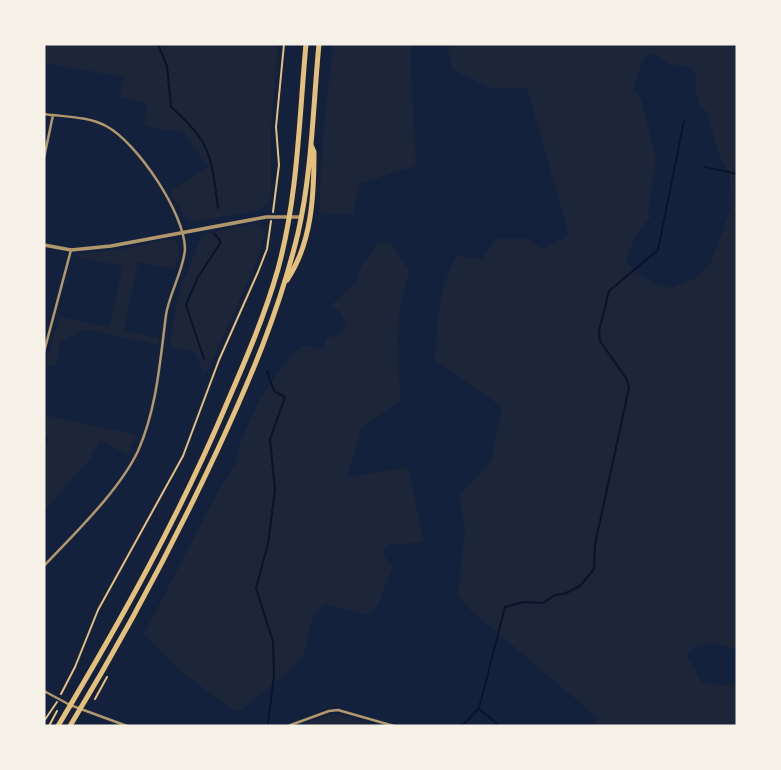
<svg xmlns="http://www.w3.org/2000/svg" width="781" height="770" viewBox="0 0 781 770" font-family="Figtree,sans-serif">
	<rect width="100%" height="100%" fill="#14213d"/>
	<path fill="#1d2539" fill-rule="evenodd" d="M 44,44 L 278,44 L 271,130 L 271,193 L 268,204 L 257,211 L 189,222 L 169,192 L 208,167 L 184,133 L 144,126 L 147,103 L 120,97 L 123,77 L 44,63 Z
		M 333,44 L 413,44 L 410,55 L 416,166 L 359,184 L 353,215 L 319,213 L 323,134 Z
		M 450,44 L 737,44 L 737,651 C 719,641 701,639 686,655 L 703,684 L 729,685 L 737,682 L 737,679 L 737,726 L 592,726 L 598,718 L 466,606 L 458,595 L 465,529 L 459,495 L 491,461 L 502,407 L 435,360 C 437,326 438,284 458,255 L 482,260 L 496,239 L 528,239 L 542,249 L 569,235 L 527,88 L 490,88 L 452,69 L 448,50 ZM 653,53 L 668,64 L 691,67 L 697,76 L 695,87 L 700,106 L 707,112 L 721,161 L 729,171 L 730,180 L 731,208 L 711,262 L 698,277 L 671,288 L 655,283 L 638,274 L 626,261 C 631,243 637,232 650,218 L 648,210 L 656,160 L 641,99 L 633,89 L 644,58 Z
		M 253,224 L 262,225 L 265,233 L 255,265 L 209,368 L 204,373 L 195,352 L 169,347 L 179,293 L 202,235 Z
		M 169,239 L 175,240 C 182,250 178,258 174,269 L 138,262 L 124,330 L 159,339 L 159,345 L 84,329 L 60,343 L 56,366 L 46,364 L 59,317 L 109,327 L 123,266 L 85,259 L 75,255 L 122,249 Z
		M 379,242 L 392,244 L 410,272 C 393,313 399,359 400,402 L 362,427 L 347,477 L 408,467 L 424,542 L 389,545 L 382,552 L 392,568 L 379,603 L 369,615 L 324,604 C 302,626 314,631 303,654 C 293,674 258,694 241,711 L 233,710 L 183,673 L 144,634 L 216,495 L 236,462 L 242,438 L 261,397 L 292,354 L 303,346 L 323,349 L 327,338 L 340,334 L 346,326 L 342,314 L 331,305 L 355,284 L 362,265 Z
		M 44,415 L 136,435 L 128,455 L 100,440 L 89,460 L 44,511 L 44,450 L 50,438 L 44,435 Z
		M 334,714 L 380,726 L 307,726 L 307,722 Z"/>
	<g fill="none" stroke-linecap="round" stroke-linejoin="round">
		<path stroke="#0b132b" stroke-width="2" d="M 158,44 L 167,66 L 171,107 C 212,143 211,156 218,208
			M 705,167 L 737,174
			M 204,359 L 186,305 L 198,277 L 221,242 L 214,233
			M 267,371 L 274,391 L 285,397 L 270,439 L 275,490 L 268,544 L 256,588 L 273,642 L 274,676 L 268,723
			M 479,709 L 500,726
			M 462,726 L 479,708 L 505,607 L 524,602 L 543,603 L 555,595 L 564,594 L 580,586 L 594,569 L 595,544 L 629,388 L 626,378 L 600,341 L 599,331 L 609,291 L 658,250 L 684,121"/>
		<path stroke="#e5c07b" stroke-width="2" d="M 273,212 L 279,165 L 276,127 L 284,44
			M 61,694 L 75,667 L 98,610 L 183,456 L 219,360 L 258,272 L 267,249 L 271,221
			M 95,699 L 107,677
			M 44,721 L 57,702
			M 49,726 L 57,711"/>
		<path stroke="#b1986c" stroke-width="2.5" d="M 44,114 C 64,117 88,116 106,126 C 137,142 185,214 185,249 C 184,269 169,294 166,315 C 160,361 157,408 138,451 C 119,491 74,534 44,566
			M 44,158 L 53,115
			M 44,352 L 71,250
			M 44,691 L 70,705 L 127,726
			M 288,726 L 329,711 L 338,710 L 394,726"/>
		<path stroke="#b1986c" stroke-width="3.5" d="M 44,245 L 71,250 L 111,246 L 266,217 L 301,217"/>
		<path stroke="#e5c07b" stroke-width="5" d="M 287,280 C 312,243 314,195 314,152 L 311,145
			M 58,726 C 120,622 180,515 227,403 C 246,359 265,315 278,269 C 298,196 299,119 306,44
			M 70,726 C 124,637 173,545 217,451 C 250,380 280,309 298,233 C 312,172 313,106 319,44"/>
	</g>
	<rect width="781" height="770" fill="none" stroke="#f6f1e7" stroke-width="91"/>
</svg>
